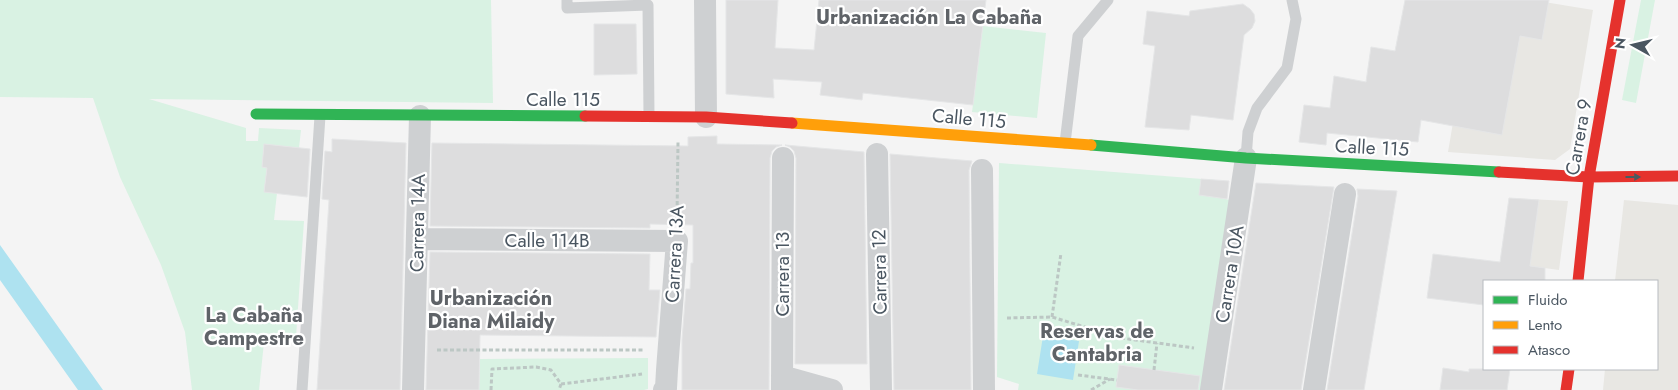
<svg xmlns="http://www.w3.org/2000/svg" width="1678" height="390" viewBox="0 0 1678 390" font-family="Jost,sans-serif">
	<rect width="100%" height="100%" fill="#f4f4f4"/>
	<path fill="#e8e7e3" d="M 1474,0 L 1532,0 L 1593,10 L 1570,149 L 1555,160 L 1448,152 Z
		M 1509,198 L 1568,201 L 1559,270 L 1500,262 Z
		M 1624,200 L 1678,205 L 1678,390 L 1603,390 L 1605,369 L 1657,369 L 1657,281 L 1615,281 Z"/>
	<path fill="#d9f2e3" d="M 0,0 L 491,0 L 493,103 L 149,99 L 246,128 L 246,141 L 258,141 L 259,128 L 301,130 L 299,148 L 264,144 L 262,167 L 267,168 L 264,191 L 277,193 L 274,220 L 304,221 L 296,337 L 265,333 L 259,390 L 192,390 L 185,332 L 161,265 L 120,177 L 93,98 L 0,97 Z
		M 1641,0 L 1655,0 L 1636,103 L 1622,100 Z
		M 983,26 L 1046,33 L 1037,118 L 972,112 Z
		M 999,163 L 1215,180 L 1214,188 L 1222,189 L 1221,198 L 1230,200 L 1202,390 L 1018,390 L 1019,384 L 997,377 Z
		M 648,358 L 648,389 L 644,390 L 479,390 L 480,359 Z"/>
	<path fill="#aee2f0" d="M 0,245 L 103,390 L 78,390 L 0,280 Z
		M 1043,336 L 1079,341 L 1073,380 L 1037,374 Z"/>
	<path fill="#ddddde" stroke="#e5e6e7" d="M 726,0 L 778,0 L 775,48 L 814,50 L 819,0 L 986,0 L 973,105 L 863,93 L 862,100 L 820,95 L 822,82 L 773,79 L 774,98 L 726,94 Z
		M 1405,0 L 1549,0 L 1542,40 L 1520,36 L 1502,135 L 1421,120 L 1418,142 L 1327,133 L 1326,145 L 1299,142 L 1304,105 L 1330,108 L 1334,76 L 1366,82 L 1371,47 L 1395,51 Z
		M 1243,4 L 1250,9 L 1254,14 L 1255,21 L 1252,28 L 1244,35 L 1233,120 L 1191,115 L 1189,130 L 1145,127 L 1155,46 L 1143,44 L 1147,11 L 1189,16 L 1190,11 Z
		M 594,24 L 636,24 L 637,74 L 594,75 Z
		M 717,136 L 717,144 L 782,145 L 776,147 L 772,151 L 770,158 L 769,390 L 682,390 L 682,340 L 686,289 L 690,289 L 691,263 L 693,263 L 693,225 L 650,224 L 650,228 L 430,226 L 432,143 L 688,146 L 688,137 Z
		M 332,139 L 406,143 L 400,390 L 317,390 L 329,200 L 322,199 L 325,151 L 332,152 Z
		M 264,144 L 310,149 L 307,197 L 264,192 L 267,168 L 262,167 Z
		M 785,145 L 864,152 L 867,364 L 795,364 L 796,158 L 794,151 L 790,147 Z
		M 890,154 L 972,161 L 969,170 L 971,390 L 894,390 Z
		M 1201,179 L 1229,181 L 1227,199 L 1199,195 Z
		M 1256,183 L 1334,187 L 1301,390 L 1224,390 Z
		M 1357,189 L 1397,191 L 1364,390 L 1327,390 L 1358,196 Z
		M 1509,198 L 1539,200 L 1530,266 L 1545,268 L 1545,281 L 1484,281 L 1484,305 L 1427,298 L 1433,254 L 1500,262 Z
		M 430,252 L 650,254 L 649,290 L 660,290 L 656,337 L 480,335 L 479,390 L 426,390 Z
		M 1119,365 L 1200,376 L 1198,390 L 1138,390 L 1116,387 Z
		M 1443,368 L 1469,372 L 1469,369 L 1510,369 L 1507,390 L 1440,390 Z"/>
	<g fill="none" stroke-linecap="round" stroke-linejoin="round">
		<path stroke="#bcc7c4" stroke-width="3" stroke-dasharray="4 2.5" stroke-linecap="butt" d="M 677,218 L 678,142
			M 1052,317 L 1061,253
			M 1007,318 L 1052,317 L 1121,338 L 1194,348
			M 437,350 L 643,350
			M 1154,370 L 1157,343
			M 1078,375 L 1117,380
			M 561,384 L 642,374
			M 491,390 L 492,369 L 536,367 L 551,370 L 561,384 L 559,390
			M 1091,390 L 1110,379"/>
		<path stroke="#ced0d2" stroke-width="11" d="M 567,0 L 567,8 L 648,5 L 649,116
			M 1065,143 L 1078,36 L 1108,0
			M 1246,158 L 1248,132 L 1257,108 L 1287,68 L 1296,19 L 1292,0
			M 302,390 L 320,116"/>
		<path stroke="#ced0d2" stroke-width="22" d="M 705,0 L 706,117
			M 877,154 L 881,390
			M 982,170 L 984,390
			M 417,239 L 677,241 L 667,370 L 666,388 L 664,390
			M 782,376 L 832,390
			M 413,390 L 420,116
			M 782,390 L 783,158
			M 1211,390 L 1246,158
			M 1314,390 L 1345,194"/>
		<path stroke="#30b455" stroke-width="11" d="M 256,114 L 585,116
			M 1091,145 L 1246,158 L 1499,172"/>
		<path stroke="#ff9f0a" stroke-width="11" d="M 792,123 L 1091,145"/>
		<path stroke="#e5322d" stroke-width="11" d="M 585,116 L 706,117 L 792,123
			M 1499,172 L 1589,177 L 1678,176
			M 1578,281 L 1589,177 L 1620,0
			M 1566,390 L 1569,369"/>
	</g>
	<defs><path id="oneway-solid" d="M-6-.8H1V-3.2L6.5 0L1 3.2V.8H-6Z" transform="scale(1.25)"/></defs>
	<use fill="#495b60" href="#oneway-solid" transform="translate(1633 177)"/>
	<g text-anchor="middle" stroke-width="4.5" stroke-linejoin="round" paint-order="stroke">
		<g font-size="19" fill="#4a5661" stroke="#fff">
			<text x="563" y="106">Calle 115</text>
			<text transform="translate(969 118) rotate(5)" y="7">Calle 115</text>
			<text transform="translate(1578 137) rotate(-80)" y="7">Carrera 9</text>
			<text transform="translate(1372 147) rotate(3)" y="7">Calle 115</text>
			<text transform="translate(417 223) rotate(-89)" y="7">Carrera 14A</text>
			<text x="547" y="247">Calle 114B</text>
			<text transform="translate(674 254) rotate(-87)" y="7">Carrera 13A</text>
			<text transform="translate(879 272) rotate(-91)" y="7">Carrera 12</text>
			<text transform="translate(782 274) rotate(-90)" y="7">Carrera 13</text>
			<text transform="translate(1229 274) rotate(-81)" y="7">Carrera 10A</text>
		</g>
		<g font-size="20" font-weight="bold" fill="#5f6368" stroke="#fff">
			<text x="929" y="24">Urbanización La Cabaña</text>
			<text x="491" y="305">Urbanización<tspan x="491" dy="23">Diana Milaidy</tspan></text>
			<text x="254" y="322">La Cabaña<tspan x="254" dy="23">Campestre</tspan></text>
			<text x="1097" y="338">Reservas de<tspan x="1097" dy="23">Cantabria</tspan></text>
		</g>
	</g>
	<rect x="1483" y="280" width="175" height="90" fill="#ffffff" stroke="#b7bbc0"/>
	<rect x="1493" y="296" width="25" height="8" fill="#30b455" stroke="#b7bbc0"/>
	<text x="1528" y="305" font-size="15" fill="#4a5661">Fluido</text>
	<rect x="1493" y="321" width="25" height="8" fill="#ff9f0a" stroke="#b7bbc0"/>
	<text x="1528" y="330" font-size="15" fill="#4a5661">Lento</text>
	<rect x="1493" y="346" width="25" height="8" fill="#e5322d" stroke="#b7bbc0"/>
	<text x="1528" y="355" font-size="15" fill="#4a5661">Atasco</text>
	<g transform="translate(1633 45) rotate(278)" stroke="#ffffff" stroke-width="4" paint-order="stroke">
	<path d="M0-4L9 19L0 12L-9 19Z" fill="#4a5661"/>
	<text y="-8" font-size="14" font-weight="bold" text-anchor="middle" fill="#4a5661">N</text>
	</g>
</svg>
